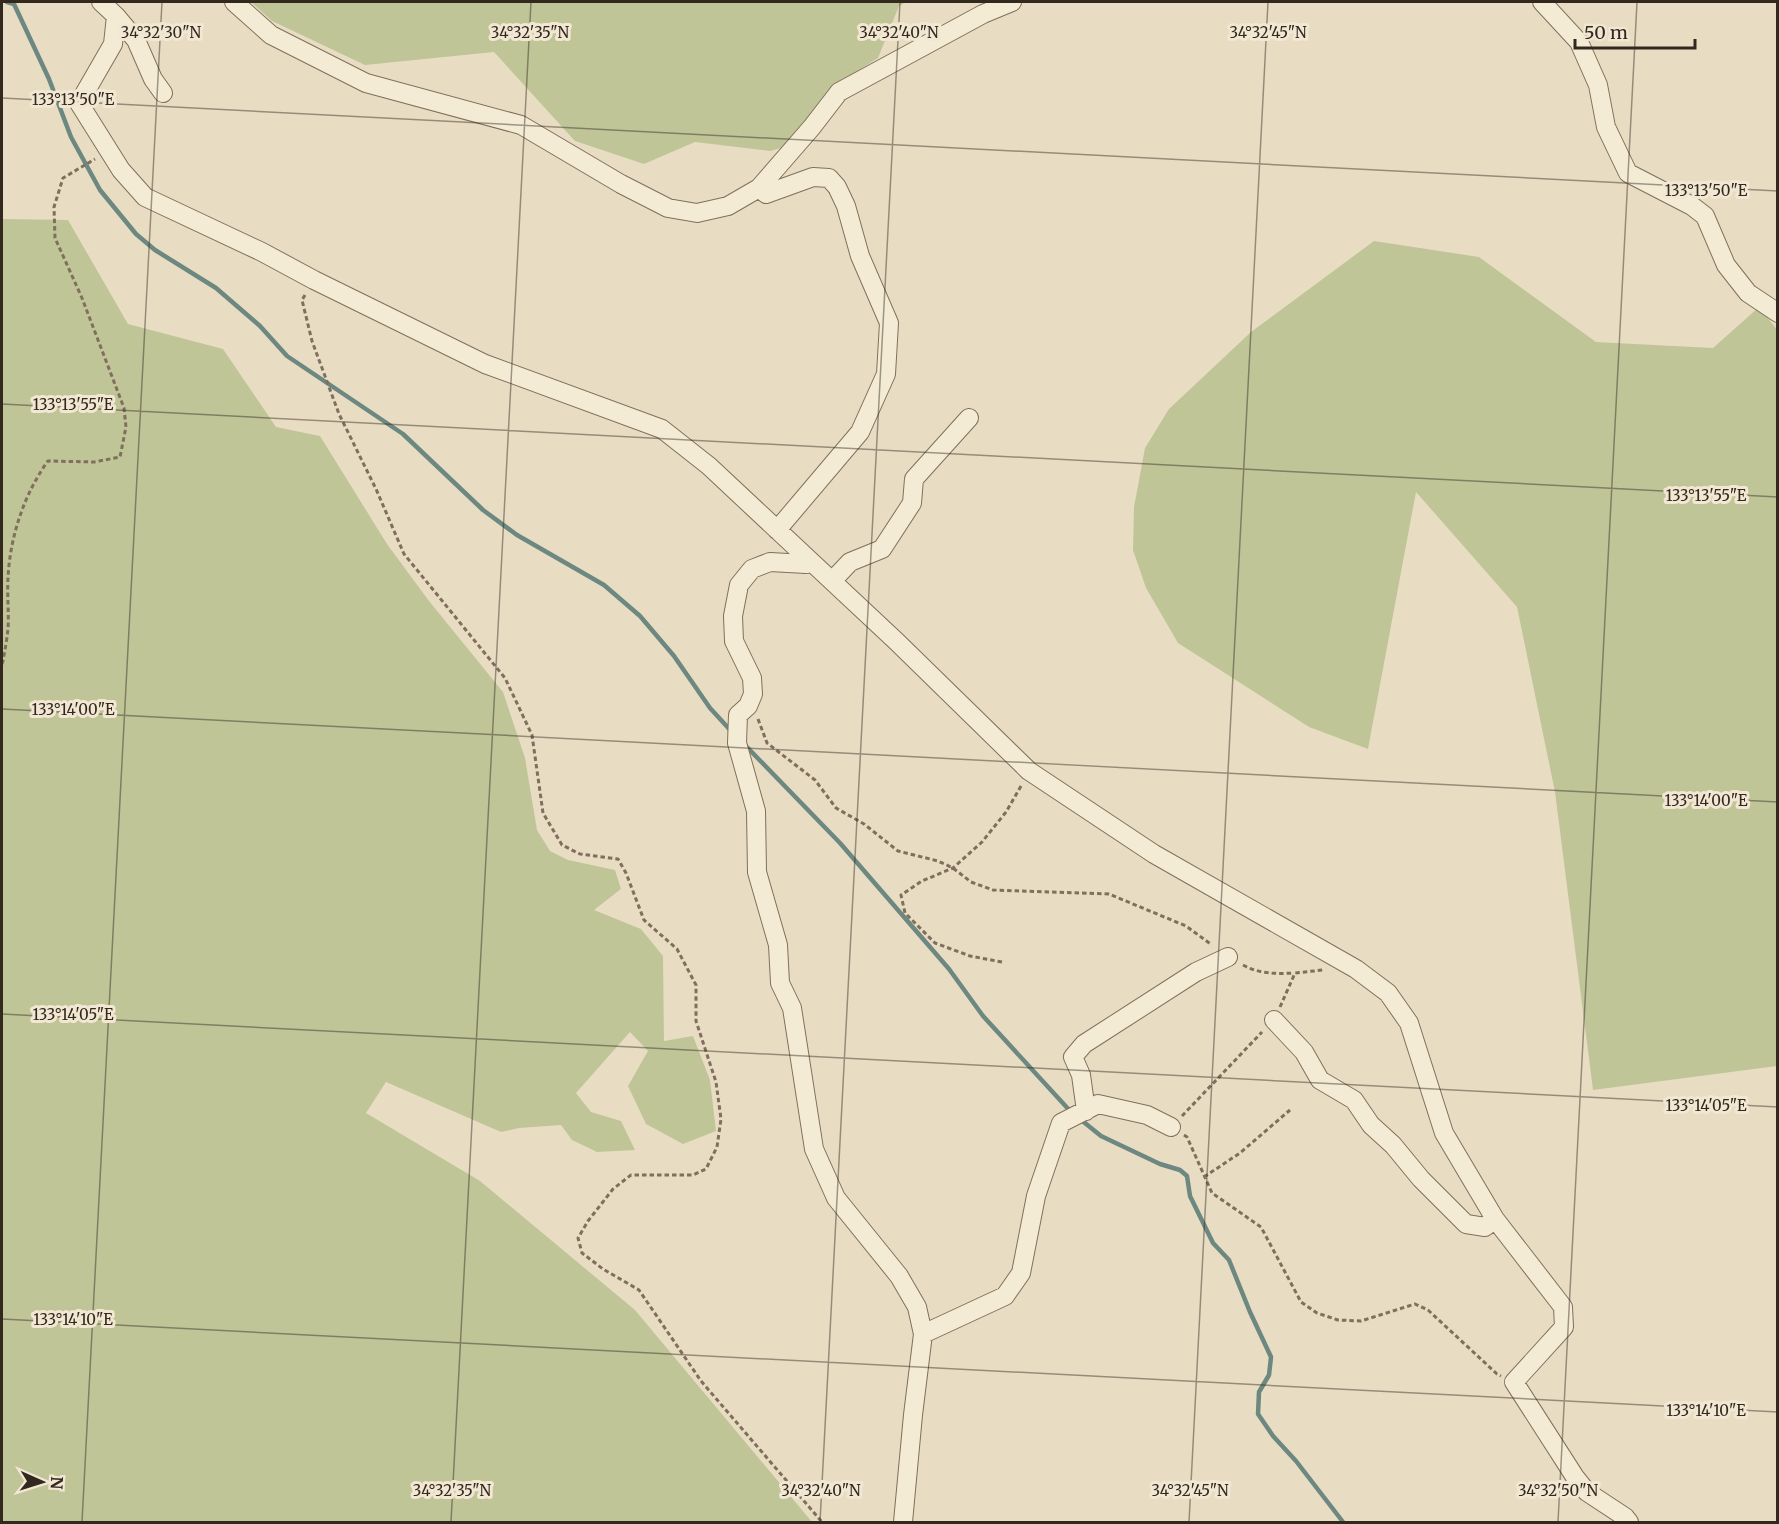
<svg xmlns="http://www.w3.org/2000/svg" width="1779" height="1524" viewBox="0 0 1779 1524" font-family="Merriweather,serif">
	<rect width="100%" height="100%" fill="#e8ddc3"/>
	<path fill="#c0c598" d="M 251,2 L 906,2 L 899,6 L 878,58 L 828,90 L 785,147 L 770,151 L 695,142 L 644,164 L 575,141 L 494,52 L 365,65 L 272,21 Z
		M 2,217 L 2,219 L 68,220 L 128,324 L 223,349 L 276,427 L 320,436 L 387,544 L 429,601 L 503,692 L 525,758 L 537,830 L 550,851 L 568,860 L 615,870 L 621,889 L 594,910 L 641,929 L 663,956 L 664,1041 L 693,1036 L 710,1080 L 716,1131 L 683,1144 L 646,1124 L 628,1086 L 648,1051 L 630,1032 L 576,1093 L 591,1112 L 621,1121 L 635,1150 L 597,1152 L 572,1140 L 561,1125 L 519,1128 L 501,1132 L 386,1082 L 366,1113 L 480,1181 L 635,1310 L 812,1522 L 2,1522 Z
		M 1374,241 L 1479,257 L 1596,342 L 1713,348 L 1759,307 L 1778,331 L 1777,1066 L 1593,1090 L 1555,792 L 1517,607 L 1416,492 L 1368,749 L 1309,727 L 1178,643 L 1146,588 L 1133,550 L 1134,507 L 1145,448 L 1169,409 L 1251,332 Z"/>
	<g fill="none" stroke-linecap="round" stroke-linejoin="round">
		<path stroke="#6d8881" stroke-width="4.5" d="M 7,2 L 14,4 L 49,79 L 71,137 L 100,190 L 136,234 L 155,250 L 216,288 L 260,326 L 287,356 L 403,434 L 483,510 L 517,535 L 604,585 L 640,616 L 674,656 L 710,708 L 732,732
			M 744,744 L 840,843 L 949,969 L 983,1016 L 1071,1112
			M 1080,1119 L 1101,1136 L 1160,1164 L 1180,1170 L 1187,1176 L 1190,1196 L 1213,1243 L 1229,1260 L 1250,1312 L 1271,1357 L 1269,1375 L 1259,1392 L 1258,1414 L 1273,1436 L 1296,1461 L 1343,1522"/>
		<defs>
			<path id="minor" d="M 101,2 L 116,16 L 113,44 L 79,103 L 121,170 L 145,197 L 262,252 L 314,280 L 485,364 L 662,429 L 709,466 L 896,641 L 1029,771 L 1154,854 L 1356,969 L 1388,993 L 1409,1023 L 1444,1133 L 1495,1219 L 1563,1307 L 1564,1327 L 1514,1382 L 1575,1477 L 1587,1492 L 1625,1517 L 1629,1522
				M 234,2 L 271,35 L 366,83 L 521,125 L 621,184 L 668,208 L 697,213 L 728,206 L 759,188 L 812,127 L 839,92 L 983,14 L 1012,2
				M 1542,2 L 1579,42 L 1598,85 L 1606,127 L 1628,173 L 1692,206 L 1705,216 L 1726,265 L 1748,293 L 1778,313
				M 116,16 L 136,40 L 153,79 L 163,93
				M 759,188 L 766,194 L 813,177 L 829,178 L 837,187 L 846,206 L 860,256 L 889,323 L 886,374 L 860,432 L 777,530
				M 809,560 L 806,564 L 770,562 L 752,569 L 739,585 L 733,616 L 734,641 L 752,678 L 753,694 L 748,706 L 738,715 L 737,743 L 756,811 L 757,872 L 778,945 L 780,983 L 792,1008 L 814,1149 L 836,1198 L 899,1276 L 917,1307 L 923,1334 L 913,1415 L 903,1522
				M 832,581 L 850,562 L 882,549 L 912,503 L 914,479 L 969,418
				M 1274,1020 L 1304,1052 L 1320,1080 L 1354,1100 L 1371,1125 L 1393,1145 L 1421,1179 L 1466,1224 L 1485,1227 L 1495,1219
				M 1086,1111 L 1081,1075 L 1073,1057 L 1084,1044 L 1196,972 L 1228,957
				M 923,1334 L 1005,1296 L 1021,1273 L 1036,1196 L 1061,1123 L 1098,1104 L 1147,1115 L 1171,1127"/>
		</defs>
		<use href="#minor" stroke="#806f5c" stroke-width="20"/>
		<path stroke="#806f5c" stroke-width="3" stroke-dasharray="4.5 3" stroke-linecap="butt" d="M 305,295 L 302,300 L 312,341 L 339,414 L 376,489 L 404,554 L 505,678 L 532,735 L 543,813 L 562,845 L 580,854 L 618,859 L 626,873 L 644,920 L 677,949 L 696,985 L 696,1021 L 716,1082 L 721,1119 L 717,1147 L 706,1169 L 693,1175 L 631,1175 L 613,1189 L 588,1221 L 578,1238 L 582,1253 L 603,1269 L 639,1290 L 701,1381 L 822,1522
			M 2,664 L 3,661 C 5,650 7,639 8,629 C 9,612 7,595 8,578 C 10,537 24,494 48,461 L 94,462 L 120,457 L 126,427 L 124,408 L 82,298 L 55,238 L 54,207 L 63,178 L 95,159
			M 758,719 L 767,743 L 815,780 L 836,808 L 864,824 L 898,851 L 938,861 L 953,868 L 971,882 L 993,890 L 1109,894 L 1186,926 L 1212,945
			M 1002,962 L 970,956 L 935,943 L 905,913 L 901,895 L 922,881 L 953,868 L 982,842 L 1006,812 L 1021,786
			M 1243,965 C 1259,974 1276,974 1294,973
			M 1280,1007 L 1295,973 L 1323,970
			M 1182,1116 L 1262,1032
			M 1184,1135 L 1187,1137 L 1212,1193 L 1261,1227 L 1301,1302 L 1317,1313 L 1338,1320 L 1361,1321 L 1415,1304 L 1428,1310 L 1497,1374 L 1501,1376
			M 1204,1177 L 1240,1153 L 1290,1110"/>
		<use href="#minor" stroke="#f4ebd5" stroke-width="18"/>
	</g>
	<path fill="none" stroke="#32281e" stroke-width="1.5" stroke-opacity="0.45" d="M 2,98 L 1778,191M 2,404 L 1778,497M 2,709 L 1778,802M 2,1014 L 1778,1107M 2,1319 L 1778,1412M 82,1522 L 162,2M 451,1522 L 531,2M 820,1522 L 900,2M 1189,1522 L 1268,2M 1558,1522 L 1637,2"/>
	<g font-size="15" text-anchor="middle" fill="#32281e" stroke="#f1e7d2" stroke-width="6" stroke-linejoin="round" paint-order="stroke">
		<text x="161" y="38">34°32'30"N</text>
		<text x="530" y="38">34°32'35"N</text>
		<text x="899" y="38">34°32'40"N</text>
		<text x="1268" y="38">34°32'45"N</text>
		<text x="73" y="105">133°13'50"E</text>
		<text x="1706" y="196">133°13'50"E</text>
		<text x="73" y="410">133°13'55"E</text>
		<text x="1706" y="501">133°13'55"E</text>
		<text x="73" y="715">133°14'00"E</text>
		<text x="1706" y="806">133°14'00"E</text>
		<text x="73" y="1020">133°14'05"E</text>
		<text x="1706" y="1111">133°14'05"E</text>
		<text x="73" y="1325">133°14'10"E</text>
		<text x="1706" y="1416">133°14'10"E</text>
		<text x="452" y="1496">34°32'35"N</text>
		<text x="821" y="1496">34°32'40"N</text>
		<text x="1190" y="1496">34°32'45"N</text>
		<text x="1558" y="1496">34°32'50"N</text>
	</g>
	<rect width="1779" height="1524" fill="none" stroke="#32281e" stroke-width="6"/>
	<g transform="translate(42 1482) rotate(93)" stroke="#f1e7d2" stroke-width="4.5" paint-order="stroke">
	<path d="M0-4.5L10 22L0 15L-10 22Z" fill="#32281e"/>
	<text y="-9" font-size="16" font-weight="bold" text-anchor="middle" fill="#32281e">N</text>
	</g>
	<path d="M1575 39v9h120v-9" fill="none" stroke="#32281e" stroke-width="3"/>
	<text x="1584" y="39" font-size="18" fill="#32281e" stroke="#f1e7d2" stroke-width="4.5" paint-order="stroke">50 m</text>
</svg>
